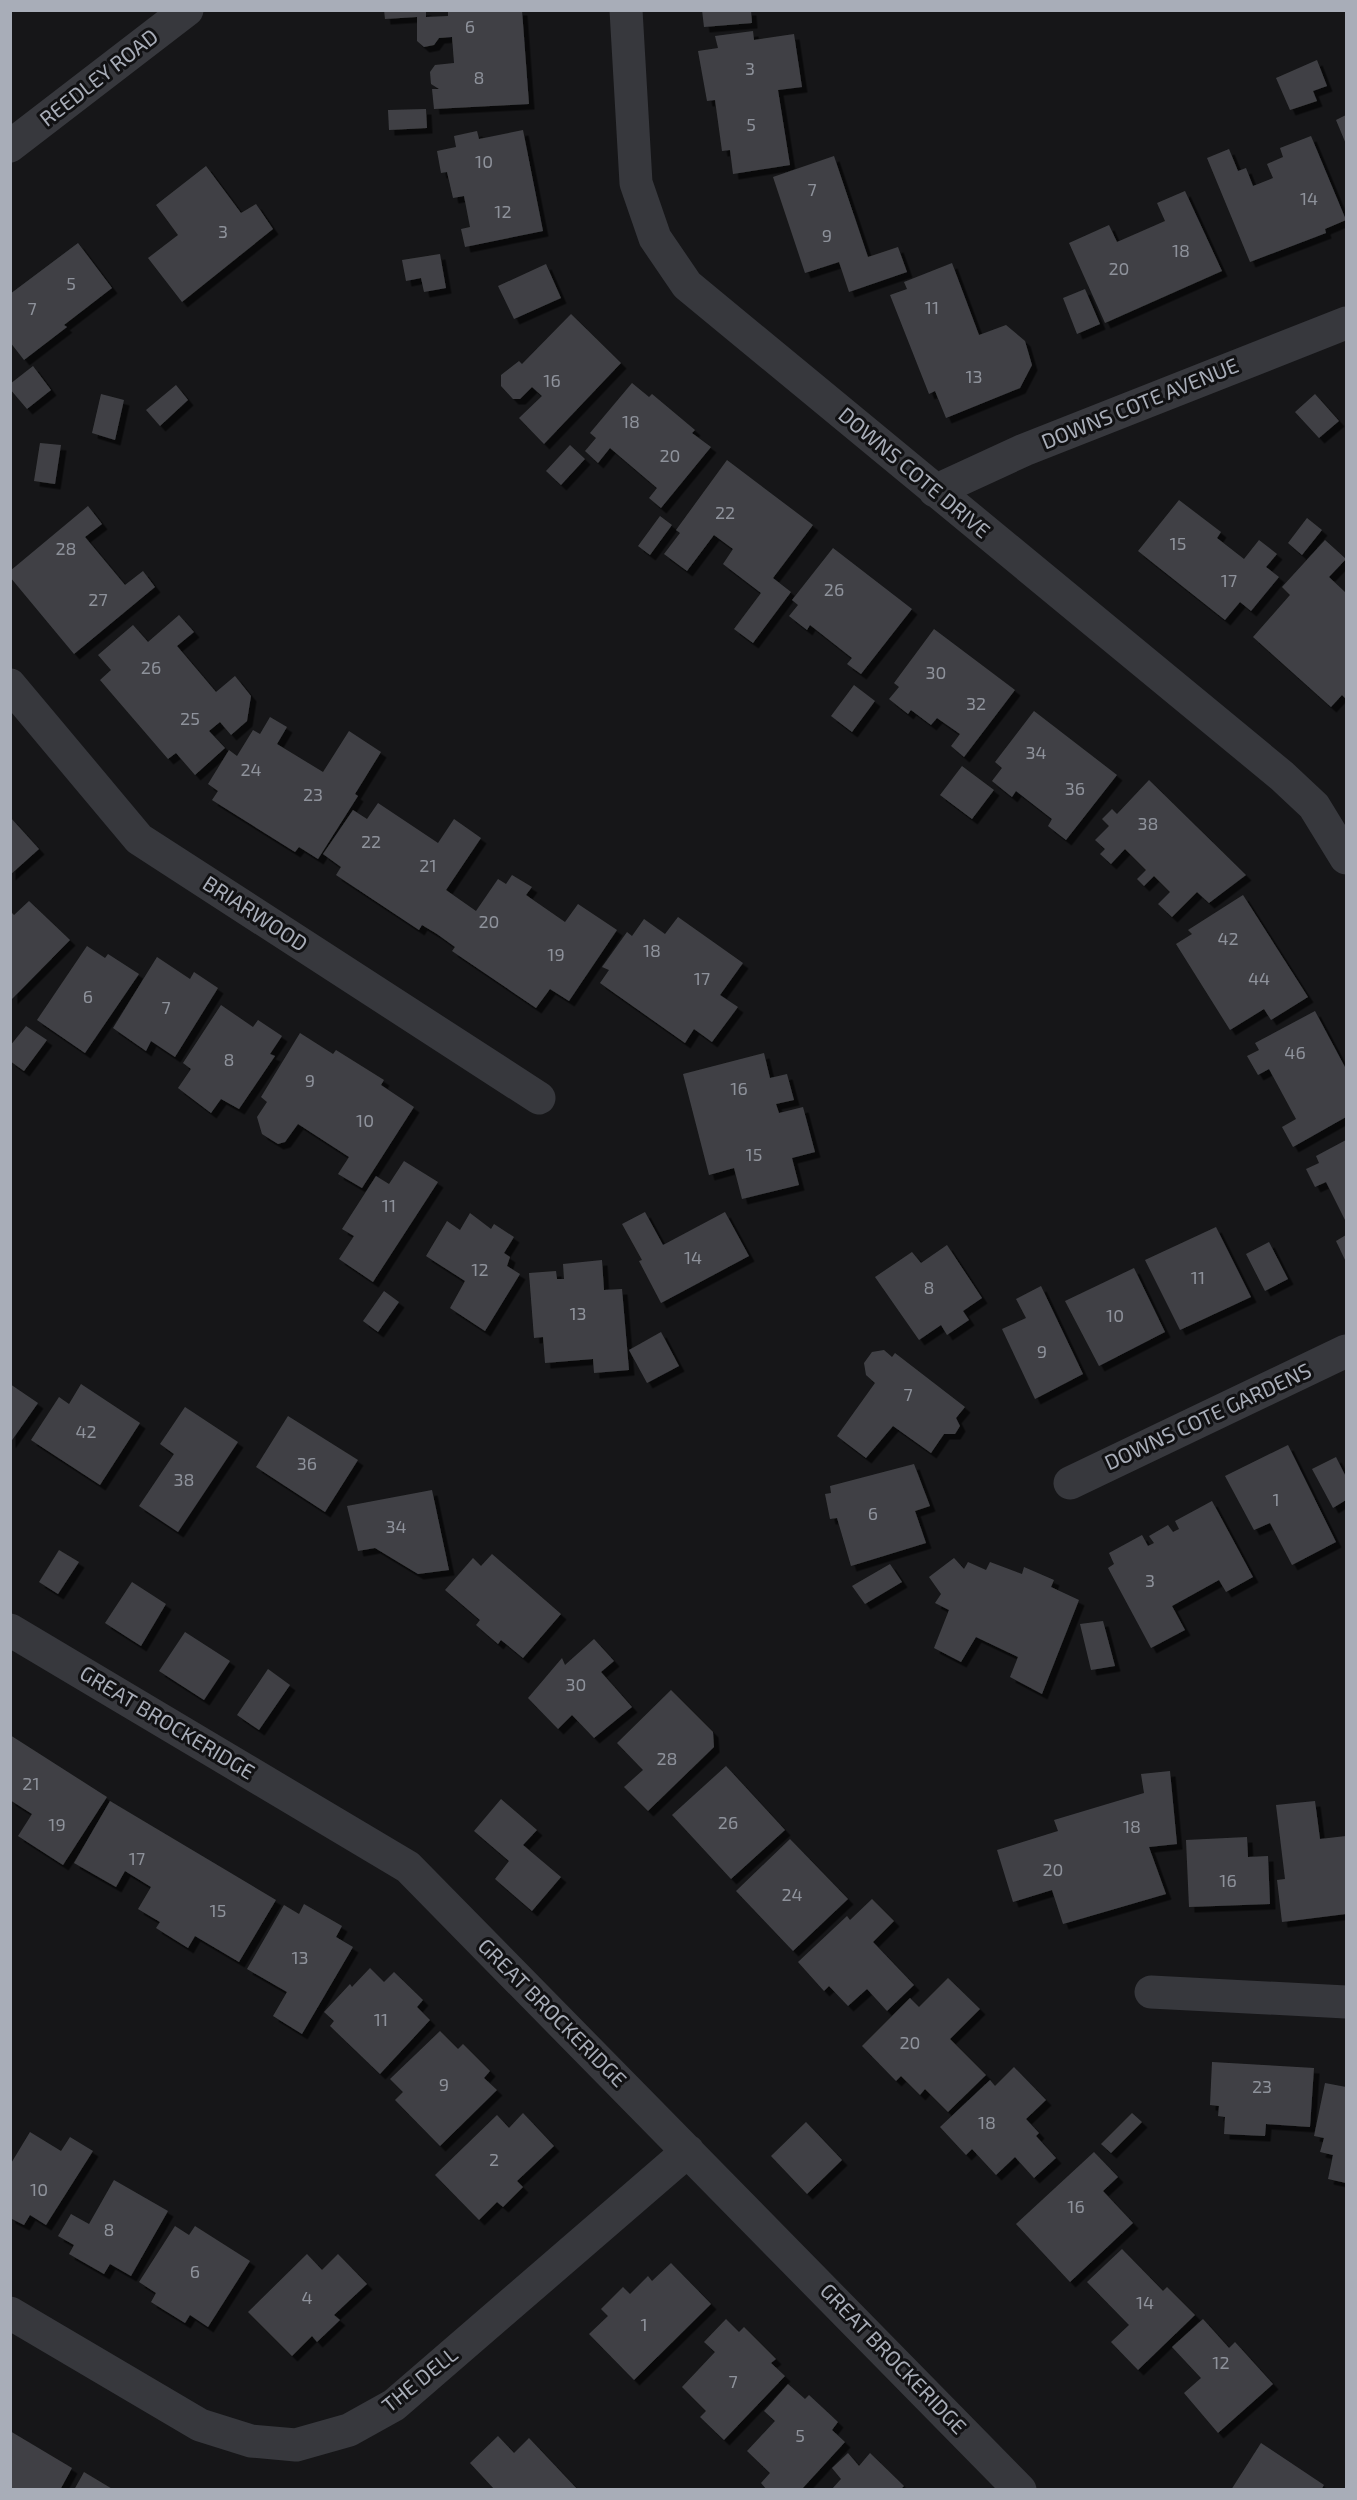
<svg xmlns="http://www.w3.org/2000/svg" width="1357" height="2500" viewBox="0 0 1357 2500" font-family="'Exo 2',sans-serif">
	<defs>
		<filter id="shadow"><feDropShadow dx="5.5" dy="5.5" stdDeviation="0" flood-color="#0009"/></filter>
	</defs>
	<rect width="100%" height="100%" fill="#161618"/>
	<path fill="#404145" filter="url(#shadow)" d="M 384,10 L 426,10 L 426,17 L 448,16 L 448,10 L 522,10 L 529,104 L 434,109 L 432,89 L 439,89 L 431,84 L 430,72 L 435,65 L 454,63 L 452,37 L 439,38 L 434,45 L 424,47 L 417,41 L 417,17 L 385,19 Z
		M 702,10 L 751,10 L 752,23 L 704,27 Z
		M 753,31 L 754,40 L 794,34 L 802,87 L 778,90 L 790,165 L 733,174 L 730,150 L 722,151 L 715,100 L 707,101 L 698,51 L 718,48 L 715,36 Z
		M 1317,60 L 1327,86 L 1313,91 L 1317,101 L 1290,110 L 1276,78 Z
		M 426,109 L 427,128 L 389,130 L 388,110 Z
		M 1346,115 L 1346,144 L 1336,120 Z
		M 523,130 L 543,231 L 465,247 L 461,229 L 470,227 L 464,196 L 453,198 L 447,172 L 441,173 L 437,151 L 456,147 L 454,136 L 477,131 L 479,139 Z
		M 1311,136 L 1346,220 L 1325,229 L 1326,233 L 1250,262 L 1207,158 L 1229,149 L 1238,171 L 1246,168 L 1253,186 L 1273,178 L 1267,164 L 1283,157 L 1280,148 Z
		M 834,156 L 868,257 L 898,247 L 907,272 L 849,292 L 839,262 L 805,273 L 773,177 Z
		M 206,166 L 241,213 L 256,204 L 273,229 L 182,302 L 148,258 L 178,235 L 156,205 Z
		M 1185,191 L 1222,271 L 1105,323 L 1069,243 L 1109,225 L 1117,242 L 1165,221 L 1157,203 Z
		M 78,243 L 112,288 L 64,325 L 67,327 L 24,360 L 10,342 L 10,294 Z
		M 440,254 L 446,288 L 424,292 L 421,278 L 406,281 L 402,260 Z
		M 952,263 L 979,335 L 1006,325 L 1025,341 L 1032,365 L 1020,388 L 946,418 L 935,391 L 929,394 L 890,295 L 907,289 L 904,282 Z
		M 546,264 L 561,298 L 514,319 L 498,286 Z
		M 1085,289 L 1100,324 L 1077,334 L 1063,298 Z
		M 571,314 L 621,363 L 544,444 L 519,418 L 542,396 L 532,387 L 520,399 L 513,399 L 501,386 L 501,375 L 519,361 L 522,364 Z
		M 33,366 L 51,390 L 27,409 L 10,389 L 10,384 Z
		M 632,383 L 649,397 L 652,394 L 695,430 L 692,433 L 711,447 L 661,508 L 649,498 L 657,488 L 610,448 L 598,463 L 585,451 L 596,438 L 590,433 Z
		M 176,385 L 188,400 L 160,426 L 146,410 Z
		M 101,394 L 124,400 L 115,440 L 92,433 Z
		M 1315,394 L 1339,421 L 1319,438 L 1295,412 Z
		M 40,443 L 61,445 L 55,484 L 34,481 Z
		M 570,445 L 585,459 L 561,485 L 546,471 Z
		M 727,460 L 813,525 L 773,578 L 791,592 L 753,643 L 734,629 L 761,593 L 723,564 L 733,549 L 714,535 L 687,571 L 664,554 L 680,533 L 676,530 Z
		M 1179,500 L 1221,532 L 1217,538 L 1244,559 L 1259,540 L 1277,554 L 1266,567 L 1279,577 L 1251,611 L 1240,602 L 1225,620 L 1138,551 Z
		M 88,506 L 102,524 L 85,537 L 125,585 L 143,571 L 155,587 L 74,654 L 10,577 L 10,571 Z
		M 660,516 L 672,525 L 650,555 L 638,546 Z
		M 1307,518 L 1322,530 L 1302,555 L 1288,543 Z
		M 1325,540 L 1346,559 L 1329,577 L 1346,593 L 1346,699 L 1342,695 L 1331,707 L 1253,637 L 1290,595 L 1282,587 Z
		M 833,548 L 912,609 L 861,674 L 847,664 L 852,658 L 810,625 L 807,630 L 789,616 L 798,605 L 792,600 Z
		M 179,615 L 194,632 L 177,646 L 216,692 L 235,676 L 251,696 L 247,721 L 231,735 L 220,722 L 209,731 L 225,748 L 195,775 L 176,753 L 168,759 L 100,680 L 111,670 L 98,655 L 133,625 L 148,642 Z
		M 934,629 L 1015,690 L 964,757 L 951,746 L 960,734 L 937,718 L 931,725 L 911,710 L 908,714 L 889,699 L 899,687 L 894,683 Z
		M 854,685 L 875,701 L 852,732 L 831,716 Z
		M 1034,711 L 1117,775 L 1066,840 L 1048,826 L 1052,819 L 1016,791 L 1012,797 L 992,781 L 1002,768 L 995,762 Z
		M 270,717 L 287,727 L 277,744 L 323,772 L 349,731 L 381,752 L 355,794 L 358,796 L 318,859 L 299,847 L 295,852 L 212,800 L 218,791 L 208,784 L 229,750 L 237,756 L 253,730 L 260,734 Z
		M 962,766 L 994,790 L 972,819 L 940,795 Z
		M 1149,780 L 1246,875 L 1209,903 L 1197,892 L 1172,917 L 1158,904 L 1170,892 L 1154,876 L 1144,886 L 1137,879 L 1146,870 L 1125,849 L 1111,864 L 1100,854 L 1105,849 L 1095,840 L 1109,826 L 1102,819 L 1112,809 L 1117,814 Z
		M 378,803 L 438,843 L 454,819 L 481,838 L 446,890 L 476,911 L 498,879 L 506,884 L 512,875 L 532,887 L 526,895 L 565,922 L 578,904 L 617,930 L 569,1001 L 550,989 L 536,1008 L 452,951 L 455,947 L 437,934 L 422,925 L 419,930 L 336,875 L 341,867 L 323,854 L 353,810 L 367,819 Z
		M 10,817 L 39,849 L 10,875 Z
		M 1243,895 L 1308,997 L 1271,1020 L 1264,1009 L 1230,1030 L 1176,944 L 1192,934 L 1188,930 Z
		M 29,901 L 70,940 L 12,999 L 10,911 L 14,915 Z
		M 678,917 L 743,963 L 720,995 L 738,1007 L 712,1042 L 694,1029 L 685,1043 L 600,983 L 609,970 L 602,967 L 627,932 L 632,936 L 644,919 L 665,934 Z
		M 87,946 L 105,958 L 108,954 L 139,974 L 85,1053 L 37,1020 Z
		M 157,957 L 190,979 L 194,972 L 218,988 L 175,1057 L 151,1041 L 146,1051 L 113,1028 Z
		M 221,1005 L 253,1027 L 258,1020 L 282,1036 L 270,1054 L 275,1056 L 239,1109 L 221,1099 L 211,1113 L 178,1088 L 191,1069 L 183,1063 Z
		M 1315,1011 L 1346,1069 L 1346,1117 L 1293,1147 L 1282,1127 L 1296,1119 L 1269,1069 L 1258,1075 L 1247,1056 L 1259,1050 L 1255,1043 Z
		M 26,1026 L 47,1040 L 24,1071 L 10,1061 L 10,1046 Z
		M 300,1033 L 333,1054 L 336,1050 L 384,1080 L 381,1085 L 414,1107 L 362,1188 L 338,1174 L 349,1157 L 298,1124 L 285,1142 L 278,1144 L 262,1134 L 257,1117 L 267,1102 L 261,1097 Z
		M 764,1053 L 770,1078 L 787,1074 L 794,1100 L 776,1104 L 779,1113 L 803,1107 L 815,1152 L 792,1158 L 799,1185 L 742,1199 L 734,1168 L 709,1175 L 683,1074 Z
		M 1346,1140 L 1346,1222 L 1326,1182 L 1315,1187 L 1306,1169 L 1319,1163 L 1316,1156 Z
		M 404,1161 L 438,1182 L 373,1282 L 339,1259 L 354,1236 L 342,1229 L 376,1176 L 389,1184 Z
		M 645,1212 L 663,1245 L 725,1212 L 749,1256 L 661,1303 L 639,1261 L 642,1260 L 622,1224 Z
		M 470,1213 L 491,1229 L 494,1224 L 514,1237 L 504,1253 L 510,1257 L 507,1266 L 520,1274 L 485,1331 L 450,1308 L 465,1281 L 426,1256 L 447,1221 L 460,1230 Z
		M 1216,1227 L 1251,1297 L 1180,1330 L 1145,1260 Z
		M 1346,1235 L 1346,1262 L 1336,1241 Z
		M 1269,1242 L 1288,1279 L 1265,1291 L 1246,1254 Z
		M 947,1245 L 982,1298 L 963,1311 L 969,1320 L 947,1335 L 941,1325 L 919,1340 L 875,1277 L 912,1252 L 921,1263 Z
		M 602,1260 L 604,1290 L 622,1289 L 629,1370 L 594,1373 L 593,1359 L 545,1363 L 543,1337 L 534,1338 L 529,1273 L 556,1271 L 557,1279 L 564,1279 L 563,1264 Z
		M 1134,1268 L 1165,1332 L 1099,1366 L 1065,1301 Z
		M 1041,1286 L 1083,1374 L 1035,1399 L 1002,1329 L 1026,1318 L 1016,1299 Z
		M 384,1291 L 399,1302 L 378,1332 L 363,1321 Z
		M 661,1332 L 679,1366 L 647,1383 L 629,1350 Z
		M 884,1350 L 892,1357 L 895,1353 L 965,1407 L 956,1418 L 960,1426 L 955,1434 L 944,1434 L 931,1453 L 893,1426 L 866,1458 L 837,1436 L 875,1383 L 866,1375 L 864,1363 L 872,1352 Z
		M 10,1384 L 38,1403 L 10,1443 Z
		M 81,1384 L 140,1423 L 100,1485 L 31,1440 L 59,1397 L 69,1404 Z
		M 185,1407 L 238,1442 L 178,1532 L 139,1506 L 174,1454 L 160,1444 Z
		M 288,1416 L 358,1460 L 325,1512 L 256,1467 Z
		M 1288,1445 L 1336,1542 L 1292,1565 L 1270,1523 L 1254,1530 L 1225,1476 Z
		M 1336,1457 L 1346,1477 L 1346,1500 L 1333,1508 L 1312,1469 Z
		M 914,1464 L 930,1506 L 915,1511 L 926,1543 L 851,1566 L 837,1518 L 830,1519 L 825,1494 L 831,1493 L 830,1486 Z
		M 432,1490 L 449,1570 L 418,1574 L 375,1548 L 358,1551 L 347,1506 Z
		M 1212,1501 L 1253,1577 L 1226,1592 L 1219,1580 L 1172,1606 L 1185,1630 L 1151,1648 L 1108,1568 L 1114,1564 L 1109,1553 L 1142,1535 L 1148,1546 L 1154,1543 L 1149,1536 L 1168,1525 L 1173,1532 L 1179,1529 L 1175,1521 Z
		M 59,1550 L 79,1562 L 58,1594 L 39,1582 Z
		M 492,1554 L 561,1614 L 523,1658 L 501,1640 L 498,1644 L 476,1625 L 480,1620 L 445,1590 L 473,1558 L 481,1566 Z
		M 954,1558 L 964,1569 L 968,1562 L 986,1570 L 990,1562 L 1022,1574 L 1024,1567 L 1054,1580 L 1051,1587 L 1079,1600 L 1042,1694 L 1010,1677 L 1018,1657 L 976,1637 L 961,1662 L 934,1648 L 949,1610 L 935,1603 L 941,1594 L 929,1577 Z
		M 890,1564 L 902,1582 L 865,1604 L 852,1586 Z
		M 132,1582 L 166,1604 L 141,1646 L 105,1623 Z
		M 1103,1621 L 1115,1666 L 1091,1670 L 1080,1624 Z
		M 185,1632 L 230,1661 L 204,1700 L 159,1671 Z
		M 594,1639 L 614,1661 L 601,1672 L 632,1707 L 594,1738 L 572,1715 L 558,1729 L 528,1698 L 562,1658 L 565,1665 Z
		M 268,1669 L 290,1685 L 259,1730 L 237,1715 Z
		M 671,1690 L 713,1732 L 714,1747 L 648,1811 L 624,1787 L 643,1770 L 617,1743 Z
		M 10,1735 L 107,1797 L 63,1865 L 18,1836 L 32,1814 L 10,1800 Z
		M 726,1766 L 785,1830 L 731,1879 L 672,1815 Z
		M 1170,1771 L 1177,1844 L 1149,1847 L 1166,1894 L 1063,1924 L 1052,1890 L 1013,1902 L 997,1850 L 1058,1831 L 1054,1820 L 1144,1793 L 1141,1774 Z
		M 501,1799 L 537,1830 L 523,1845 L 561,1877 L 532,1911 L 495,1879 L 509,1861 L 474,1831 Z
		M 110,1801 L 276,1900 L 239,1962 L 195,1936 L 188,1948 L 156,1928 L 160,1922 L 138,1909 L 151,1887 L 125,1871 L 116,1887 L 74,1863 Z
		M 1315,1801 L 1320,1839 L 1346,1836 L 1346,1914 L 1282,1922 L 1277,1880 L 1285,1879 L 1276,1805 Z
		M 1247,1837 L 1248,1857 L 1268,1856 L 1270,1904 L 1189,1907 L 1186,1840 Z
		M 790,1839 L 848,1899 L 793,1951 L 736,1891 Z
		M 872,1899 L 894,1921 L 873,1942 L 914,1985 L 887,2011 L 867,1989 L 848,2006 L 829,1986 L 824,1991 L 798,1962 L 847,1916 L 850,1920 Z
		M 304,1904 L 342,1926 L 336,1937 L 353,1947 L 302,2034 L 273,2016 L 287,1992 L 247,1969 L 284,1905 L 299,1914 Z
		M 370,1968 L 384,1982 L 394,1972 L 423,2000 L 417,2007 L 430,2020 L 380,2074 L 330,2026 L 334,2021 L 324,2012 L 350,1984 L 352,1987 Z
		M 948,1978 L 980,2009 L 950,2039 L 986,2075 L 948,2112 L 925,2089 L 920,2095 L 901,2076 L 896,2081 L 862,2046 L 910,1998 L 919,2007 Z
		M 440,2031 L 458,2049 L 463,2044 L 490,2071 L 484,2078 L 497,2090 L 440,2146 L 395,2100 L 403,2092 L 390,2079 Z
		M 1212,2062 L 1314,2068 L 1310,2127 L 1266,2124 L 1265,2136 L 1224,2134 L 1225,2117 L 1218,2116 L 1219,2106 L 1210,2105 Z
		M 1014,2067 L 1046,2100 L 1026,2119 L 1039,2133 L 1036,2136 L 1056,2158 L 1034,2178 L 1015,2157 L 996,2175 L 972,2149 L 966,2155 L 940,2127 L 990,2080 L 995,2086 Z
		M 1325,2083 L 1346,2087 L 1346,2183 L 1328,2179 L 1333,2155 L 1320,2152 L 1324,2138 L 1314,2136 Z
		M 523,2113 L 554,2146 L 517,2181 L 523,2187 L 503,2207 L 497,2202 L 479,2220 L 435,2175 L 497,2115 L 509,2128 Z
		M 1132,2113 L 1142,2122 L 1111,2153 L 1101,2144 Z
		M 806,2122 L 842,2160 L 807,2194 L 771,2156 Z
		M 30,2132 L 61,2151 L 70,2137 L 93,2151 L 46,2225 L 30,2215 L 24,2225 L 10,2218 L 10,2165 Z
		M 1094,2152 L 1118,2177 L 1103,2191 L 1133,2223 L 1070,2282 L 1016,2224 Z
		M 114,2180 L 168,2211 L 131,2276 L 110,2264 L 104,2274 L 69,2254 L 74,2245 L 58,2236 L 71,2214 L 89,2224 Z
		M 175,2226 L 189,2235 L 195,2226 L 250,2261 L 208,2327 L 190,2315 L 185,2323 L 151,2302 L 156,2293 L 139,2282 Z
		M 1122,2249 L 1163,2291 L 1167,2287 L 1195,2315 L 1138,2370 L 1111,2342 L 1129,2325 L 1087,2282 Z
		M 307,2254 L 322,2270 L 338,2254 L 367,2284 L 334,2315 L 340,2320 L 317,2342 L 312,2336 L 292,2356 L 248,2312 Z
		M 671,2263 L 711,2304 L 634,2380 L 589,2334 L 608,2316 L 601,2309 L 623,2287 L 630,2294 L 648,2276 L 652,2281 Z
		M 726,2319 L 739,2332 L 744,2327 L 776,2359 L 771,2363 L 785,2376 L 724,2440 L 700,2417 L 706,2411 L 682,2387 L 715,2352 L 704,2342 Z
		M 1203,2319 L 1229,2348 L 1235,2342 L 1273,2384 L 1218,2433 L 1184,2393 L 1201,2378 L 1172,2347 Z
		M 788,2384 L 805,2399 L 809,2395 L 838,2422 L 832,2430 L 845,2442 L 801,2490 L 767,2490 L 761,2483 L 770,2473 L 747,2451 L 775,2421 L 764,2411 Z
		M 10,2431 L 72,2468 L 60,2490 L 10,2490 Z
		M 498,2436 L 514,2453 L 529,2438 L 578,2490 L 495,2490 L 470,2463 Z
		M 1261,2443 L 1324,2485 L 1321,2490 L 1231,2490 Z
		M 848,2453 L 859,2466 L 870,2453 L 904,2486 L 900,2490 L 831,2490 L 841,2479 L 832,2468 Z
		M 84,2472 L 114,2490 L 74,2490 Z"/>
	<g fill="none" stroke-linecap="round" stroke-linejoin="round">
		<path stroke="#37383d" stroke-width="33" d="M 626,10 L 636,183 L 655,238 L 687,285 L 1282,776 L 1314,806 L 1346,858
			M 10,146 L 187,10
			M 935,491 L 1024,450 L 1346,323
			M 10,685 L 139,839 L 539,1098
			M 1070,1483 L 1346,1351
			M 10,1630 L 408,1867 L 1020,2490
			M 1151,1992 L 1346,2002
			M 10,2313 L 200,2425 L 251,2441 L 296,2445 L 349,2430 L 394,2405 L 688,2151"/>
	</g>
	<g text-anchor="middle" stroke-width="6" stroke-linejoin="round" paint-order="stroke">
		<g font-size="18" fill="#8e929b">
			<text x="470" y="33">6</text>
			<text x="750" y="75">3</text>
			<text x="479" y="84">8</text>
			<text x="751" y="131">5</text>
			<text x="484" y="168">10</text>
			<text x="812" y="196">7</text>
			<text x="1309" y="205">14</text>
			<text x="503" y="218">12</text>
			<text x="223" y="238">3</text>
			<text x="827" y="242">9</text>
			<text x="1181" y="257">18</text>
			<text x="1119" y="275">20</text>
			<text x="71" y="290">5</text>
			<text x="932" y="314">11</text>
			<text x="32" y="315">7</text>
			<text x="974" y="383">13</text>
			<text x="552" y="387">16</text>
			<text x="631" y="428">18</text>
			<text x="670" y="462">20</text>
			<text x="725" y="519">22</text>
			<text x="1178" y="550">15</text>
			<text x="66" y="555">28</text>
			<text x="1229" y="587">17</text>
			<text x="834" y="596">26</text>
			<text x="98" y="606">27</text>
			<text x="151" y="674">26</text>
			<text x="936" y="679">30</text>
			<text x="976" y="710">32</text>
			<text x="190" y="725">25</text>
			<text x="1036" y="759">34</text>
			<text x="251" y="776">24</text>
			<text x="1075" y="795">36</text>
			<text x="313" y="801">23</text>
			<text x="1148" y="830">38</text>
			<text x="371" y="848">22</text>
			<text x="428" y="872">21</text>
			<text x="489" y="928">20</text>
			<text x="1228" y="945">42</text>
			<text x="652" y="957">18</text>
			<text x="556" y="961">19</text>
			<text x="702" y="985">17</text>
			<text x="1259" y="985">44</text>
			<text x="88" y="1003">6</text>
			<text x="166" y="1014">7</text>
			<text x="1295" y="1059">46</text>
			<text x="229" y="1066">8</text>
			<text x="310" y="1087">9</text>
			<text x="739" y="1095">16</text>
			<text x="365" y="1127">10</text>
			<text x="754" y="1161">15</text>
			<text x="389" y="1212">11</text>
			<text x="693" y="1264">14</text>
			<text x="480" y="1276">12</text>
			<text x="1198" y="1284">11</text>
			<text x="929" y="1294">8</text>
			<text x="578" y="1320">13</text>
			<text x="1115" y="1322">10</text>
			<text x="1042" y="1358">9</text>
			<text x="908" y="1401">7</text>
			<text x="86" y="1438">42</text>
			<text x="307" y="1470">36</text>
			<text x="184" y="1486">38</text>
			<text x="1276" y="1506">1</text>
			<text x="873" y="1520">6</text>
			<text x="396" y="1533">34</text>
			<text x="1150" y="1587">3</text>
			<text x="576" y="1691">30</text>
			<text x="667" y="1765">28</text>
			<text x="31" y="1790">21</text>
			<text x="728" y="1829">26</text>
			<text x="57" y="1831">19</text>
			<text x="1132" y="1833">18</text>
			<text x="137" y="1865">17</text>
			<text x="1053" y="1876">20</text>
			<text x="1228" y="1887">16</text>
			<text x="792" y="1901">24</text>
			<text x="218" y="1917">15</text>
			<text x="300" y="1964">13</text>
			<text x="381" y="2026">11</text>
			<text x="910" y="2049">20</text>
			<text x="444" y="2091">9</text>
			<text x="1262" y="2093">23</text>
			<text x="987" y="2129">18</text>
			<text x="494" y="2166">2</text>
			<text x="39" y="2196">10</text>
			<text x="1076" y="2213">16</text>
			<text x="109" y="2236">8</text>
			<text x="195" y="2278">6</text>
			<text x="307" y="2304">4</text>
			<text x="1145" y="2309">14</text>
			<text x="644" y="2331">1</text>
			<text x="1221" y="2369">12</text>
			<text x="733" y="2388">7</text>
			<text x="800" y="2442">5</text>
		</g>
		<g font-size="21" fill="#a8adb8" stroke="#111113">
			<text transform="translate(99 78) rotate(-38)" y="7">REEDLEY ROAD</text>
			<text transform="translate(1140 404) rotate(-22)" y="7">DOWNS COTE AVENUE</text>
			<text transform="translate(914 473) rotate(40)" y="7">DOWNS COTE DRIVE</text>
			<text transform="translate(255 914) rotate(33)" y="7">BRIARWOOD</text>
			<text transform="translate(1208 1417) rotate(-25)" y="7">DOWNS COTE GARDENS</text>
			<text transform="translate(167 1723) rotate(31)" y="7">GREAT BROCKERIDGE</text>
			<text transform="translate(552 2013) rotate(45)" y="7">GREAT BROCKERIDGE</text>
			<text transform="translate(893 2359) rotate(46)" y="7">GREAT BROCKERIDGE</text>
			<text transform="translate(420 2380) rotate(-39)" y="7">THE DELL</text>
		</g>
	</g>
	<rect width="1357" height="2500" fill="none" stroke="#a8adb8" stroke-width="24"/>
</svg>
